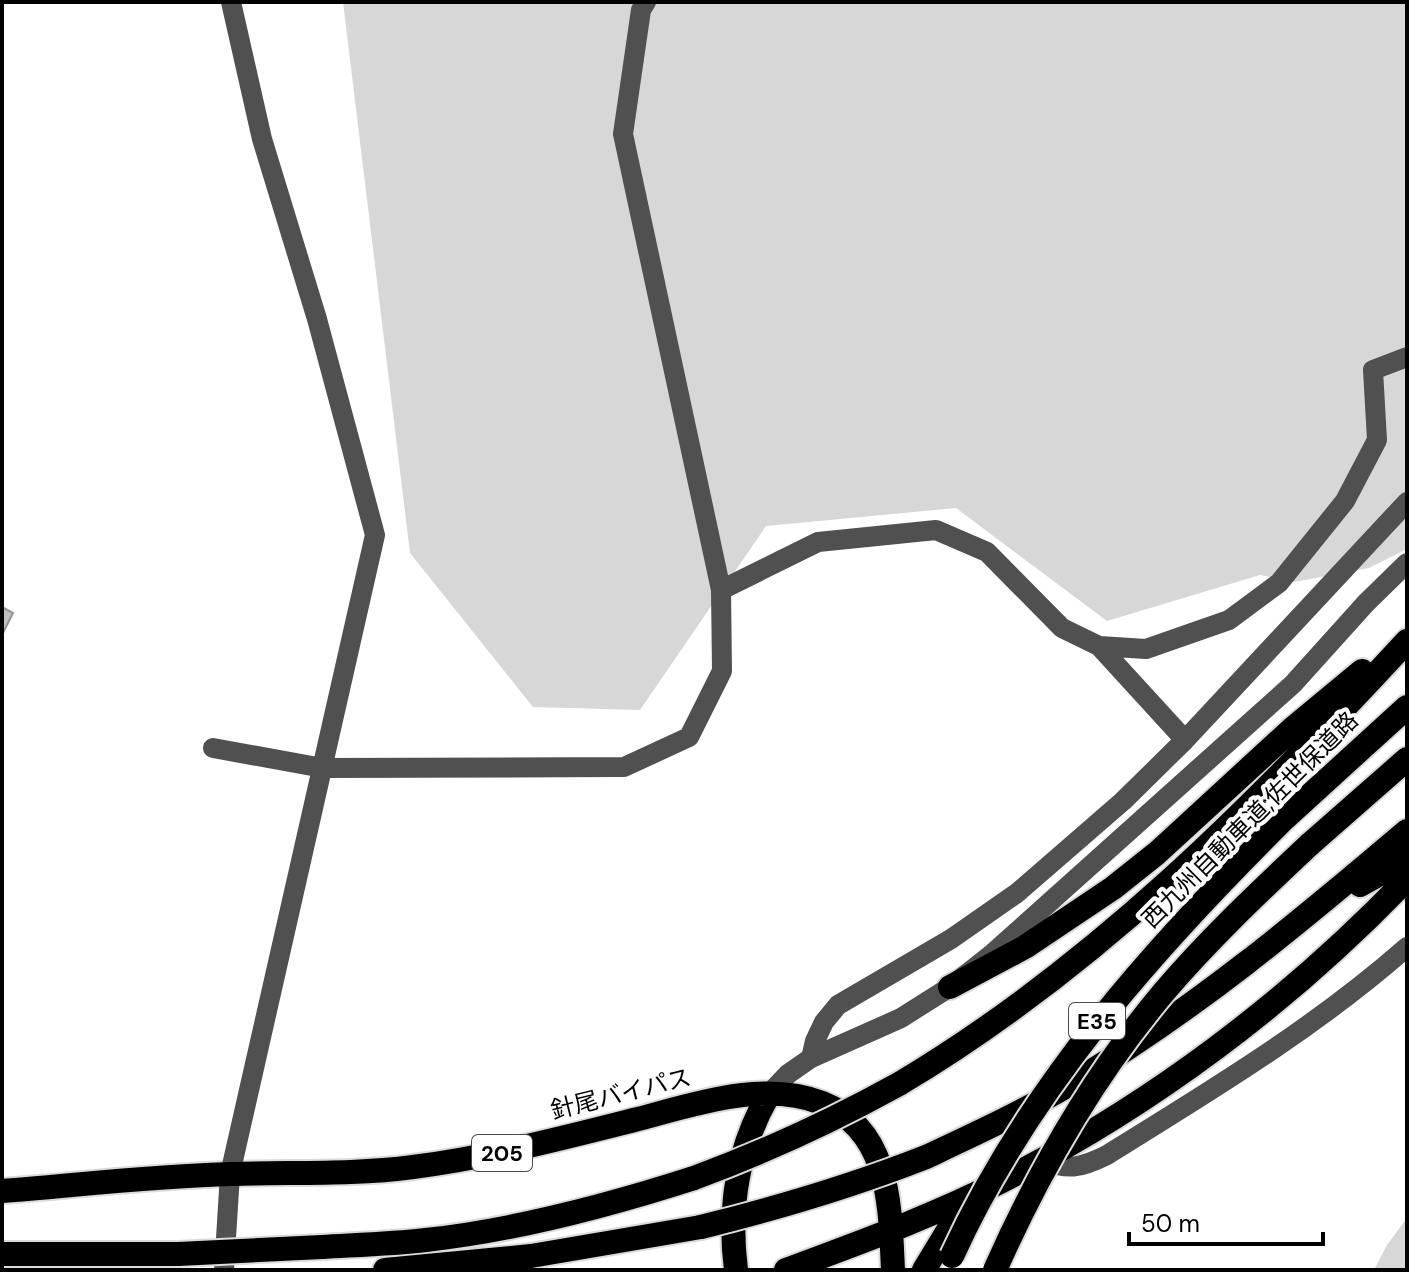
<svg xmlns="http://www.w3.org/2000/svg" width="1409" height="1272" viewBox="0 0 1409 1272" font-family="'DM Sans','Noto Sans JP',sans-serif">
	<rect width="100%" height="100%" fill="#fff"/>
	<path fill="#d7d7d7" d="M 343,2 L 1407,2 L 1407,549 L 1369,568 L 1294,582 L 1260,575 L 1107,621 L 956,508 L 766,526 L 640,710 L 533,707 L 410,553 Z
		M 1407,1218 L 1407,1270 L 1374,1270 L 1387,1245 Z"/>
	<path fill="#c0c0c0" stroke="#949494" stroke-width="2" d="M 2,607 L 13,613 L 2,635 Z"/>
	<g fill="none" stroke-linecap="round" stroke-linejoin="round">
		<defs>
			<path id="highway" d="M 1285,818 L 1407,707
				M 1309,845 L 1407,759
				M 1360,885 L 1407,859
				M 950,987 L 1025,947 L 1113,888 L 1157,853 L 1292,729 L 1362,671
				M 899,1084 C 1094,968 1254,807 1407,641
				M 926,1157 C 975,1134 1025,1111 1072,1083 C 1193,1011 1300,922 1407,831
				M 2,1191 C 78,1185 155,1176 232,1174 C 292,1172 353,1175 413,1167 C 490,1157 563,1138 638,1119 C 695,1104 764,1080 822,1103 C 891,1130 890,1208 893,1270
				M 322,1247 C 356,1245 391,1244 426,1240 C 517,1230 607,1206 694,1178
				M 2,1254 L 178,1254
				M 385,1270 L 531,1256 L 701,1227
				M 736,1270 C 728,1208 737,1149 769,1094
				M 786,1270 C 858,1243 931,1217 1000,1182 C 1151,1106 1290,1001 1407,879
				M 924,1270 L 950,1227 L 979,1198"/>
		</defs>
		<use href="#highway" stroke="#dbdbdb" stroke-width="28"/>
		<path stroke="#505050" stroke-width="20" d="M 646,2 L 641,10 L 623,134 L 721,590
			M 1099,646 L 1185,740
			M 213,748 L 323,768 L 624,767 L 689,737 L 722,671 L 721,590 L 818,542 L 936,530 L 987,552 L 1062,628 L 1099,646 L 1146,649 L 1229,620 L 1279,583 L 1345,501 L 1377,440 L 1373,370 L 1407,357
			M 811,1058 L 815,1041 L 824,1022 L 838,1005 L 951,939 L 1017,893 L 1123,801 L 1185,740 L 1407,502
			M 769,1094 L 788,1074 L 811,1058 L 901,1018 L 950,987 L 993,953 L 1293,684 L 1366,603 L 1407,563
			M 1039,1160 C 1069,1170 1079,1169 1107,1155 C 1210,1091 1315,1028 1407,947
			M 224,1270 L 230,1174 L 375,535 L 317,319 L 262,139 L 231,2"/>
		<use href="#highway" stroke="#000" stroke-width="24"/>
		<defs>
			<path id="highway-bridge" d="M 694,1178 C 765,1152 832,1121 899,1084
				M 701,1227 C 778,1208 852,1186 926,1157
				M 178,1254 L 322,1247
				M 952,1256 C 1029,1087 1154,948 1285,818
				M 995,1270 C 1038,1173 1095,1074 1163,993 C 1208,940 1259,892 1309,845"/>
		</defs>
		<use href="#highway-bridge" stroke="#dbdbdb" stroke-width="28" stroke-linecap="butt"/>
		<use href="#highway-bridge" stroke="#000" stroke-width="24"/>
	</g>
	<g text-anchor="middle" stroke-width="8" stroke-linejoin="round" paint-order="stroke">
		<g fill="#fff" stroke="#4c4c4c" stroke-width="2">
			<rect x="1069" y="1003" width="56" height="36" rx="6"/>
			<rect x="472" y="1135" width="60" height="36" rx="6"/>
		</g>
		<g font-size="22" font-weight="bold" fill="#000">
			<text x="1097" y="1029">E35</text>
			<text x="502" y="1161">205</text>
		</g>
		<g font-size="24" fill="#000" stroke="#fff">
			<text transform="translate(1250 820) rotate(-45)" y="8">西九州自動車道;佐世保道路</text>
			<text transform="translate(621 1094) rotate(-14)" y="8">針尾バイパス</text>
		</g>
	</g>
	<rect width="1409" height="1272" fill="none" stroke="#000000" stroke-width="8"/>
	<path d="M1129 1232v12h194v-12" fill="none" stroke="#000000" stroke-width="4"/>
	<text x="1141" y="1232" font-size="24" fill="#000000" stroke="#ffffff" stroke-width="6" paint-order="stroke">50 m</text>
</svg>
